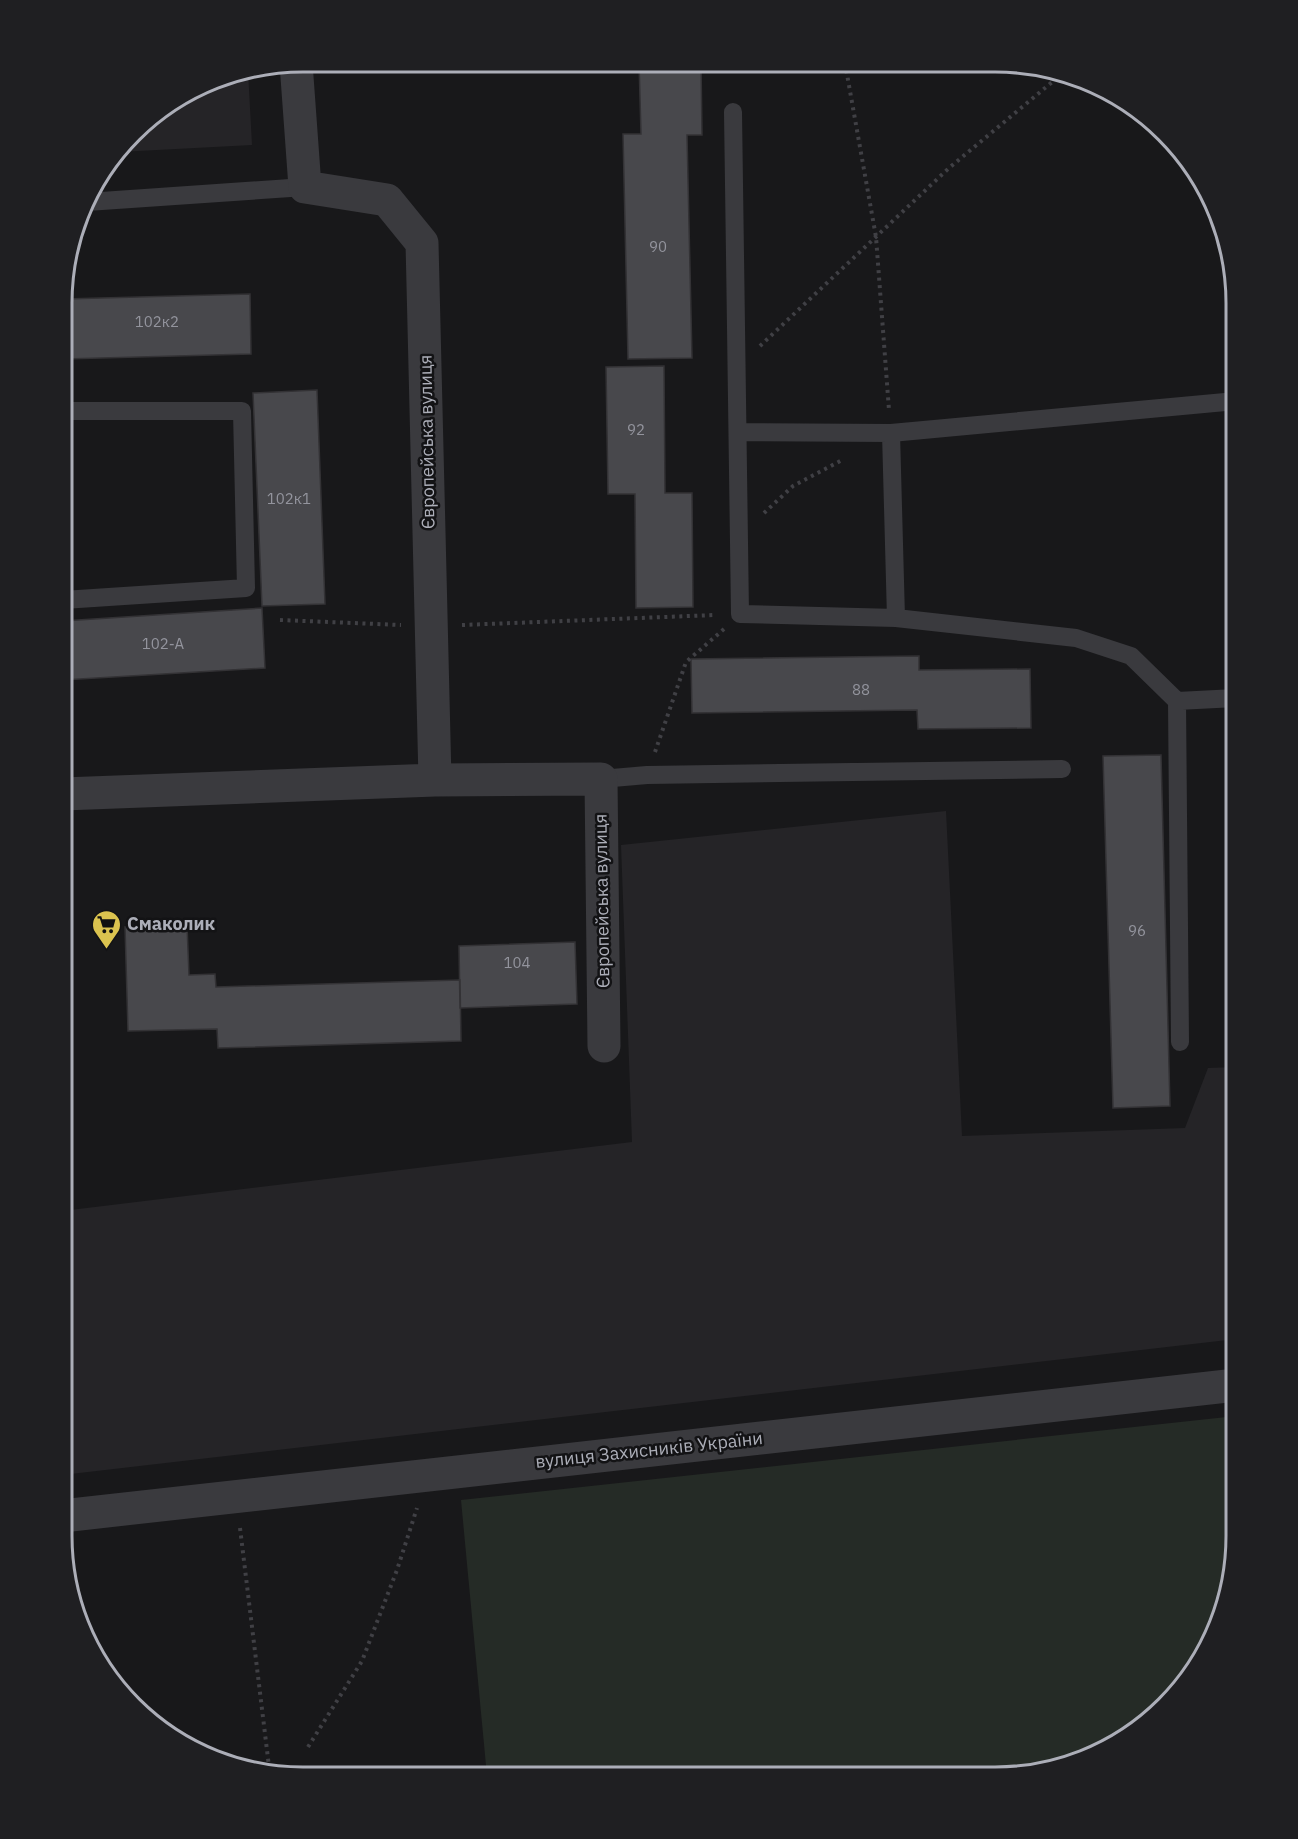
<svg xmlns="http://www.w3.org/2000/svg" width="1298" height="1839" viewBox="0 0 1298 1839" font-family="'IBM Plex Sans',sans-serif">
	<rect width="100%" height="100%" fill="#18181a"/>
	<path fill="#252427" d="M 248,71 L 252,145 L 119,152 L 144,121 L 225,74 Z
		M 946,811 L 962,1136 L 1185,1128 L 1208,1068 L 1236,1067 L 1236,1339 L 62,1475 L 62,1211 L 632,1142 L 621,845 Z"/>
	<path fill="#252b26" d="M 1236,1416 L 1236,1552 L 1224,1614 L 1196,1671 L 1154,1718 L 1102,1753 L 996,1777 L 487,1776 L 461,1500 Z"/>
	<path fill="#48484c" stroke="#333235" stroke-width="1.5" d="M 639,62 L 701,63 L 702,135 L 687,135 L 692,358 L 628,359 L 623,134 L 641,134 Z
		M 250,294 L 251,354 L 64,359 L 64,299 Z
		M 664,366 L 665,493 L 692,493 L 693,607 L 636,608 L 635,494 L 608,494 L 606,367 Z
		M 317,390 L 325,604 L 262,606 L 253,393 Z
		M 262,608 L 265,668 L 63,680 L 63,621 Z
		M 919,656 L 919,670 L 1030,669 L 1031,728 L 918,729 L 917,710 L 692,713 L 691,659 Z
		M 1161,755 L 1170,1106 L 1113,1108 L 1103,756 Z
		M 187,925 L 189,975 L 215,974 L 216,987 L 460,980 L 461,1041 L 218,1048 L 217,1029 L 128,1031 L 125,927 Z
		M 575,942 L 577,1004 L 460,1008 L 459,946 Z
		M 356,1772 L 357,1776 L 314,1776 Z"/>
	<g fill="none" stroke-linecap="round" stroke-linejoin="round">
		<path stroke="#404045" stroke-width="4" stroke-dasharray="3 4.5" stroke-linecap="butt" d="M 845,63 L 876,237 L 889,410
			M 760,346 L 949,168 L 1063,73
			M 764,513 L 793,486 L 844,459
			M 280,620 L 401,625
			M 462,625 L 715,615
			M 655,752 L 686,662 L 724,629
			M 240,1528 L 270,1775
			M 308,1747 L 362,1661 L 397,1570 L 417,1508"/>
		<path stroke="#3a3a3e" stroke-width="18" d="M 733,112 L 740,614 L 896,618
			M 87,202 L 305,187
			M 738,432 L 891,433 L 1236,401
			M 891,433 L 896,618 L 1076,638 L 1131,656 L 1177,701 L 1180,1042
			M 63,600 L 246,588 L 242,411 L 63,411
			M 1177,701 L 1236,698
			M 601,779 L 647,775 L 1062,769"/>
		<path stroke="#3a3a3e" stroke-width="33" d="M 296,63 L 305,187 L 387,200 L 422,243 L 435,780
			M 63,794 L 435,780 L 601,779 L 604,1046
			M 62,1516 L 1236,1385"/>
	</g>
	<defs>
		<symbol id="supermarket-pin" viewBox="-11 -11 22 30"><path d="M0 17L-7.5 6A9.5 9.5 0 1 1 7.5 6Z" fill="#dbc34f" stroke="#131315"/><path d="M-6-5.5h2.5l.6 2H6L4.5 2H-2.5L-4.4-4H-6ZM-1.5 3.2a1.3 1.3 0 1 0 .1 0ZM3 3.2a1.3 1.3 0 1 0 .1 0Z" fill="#111"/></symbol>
	</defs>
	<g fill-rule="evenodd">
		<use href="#supermarket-pin" x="90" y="908" width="33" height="45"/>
	</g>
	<g text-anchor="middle" stroke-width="5" stroke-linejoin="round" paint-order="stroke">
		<g font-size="15" fill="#93949d">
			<text x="658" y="252">90</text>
			<text x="157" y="327">102к2</text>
			<text x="636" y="435">92</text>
			<text x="289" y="504">102к1</text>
			<text x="163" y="649">102-А</text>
			<text x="861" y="695">88</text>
			<text x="1137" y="936">96</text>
			<text x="517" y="968">104</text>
		</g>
		<g font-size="18" fill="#acaeb8" stroke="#131315">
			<text transform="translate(427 442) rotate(-91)" y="6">Європейська вулиця</text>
			<text transform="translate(602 901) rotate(-91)" y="6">Європейська вулиця</text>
			<text transform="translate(649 1450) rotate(-6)" y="6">вулиця Захисників України</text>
		</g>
		<g font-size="18" font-weight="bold" fill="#acaeb8" stroke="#131315" text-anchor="start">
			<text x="127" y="930">Смаколик</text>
		</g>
	</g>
	<path d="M0 0H1298V1839H0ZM303 72H995A231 231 0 0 1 1226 303V1536A231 231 0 0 1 995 1767H303A231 231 0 0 1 72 1536V303A231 231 0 0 1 303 72Z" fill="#1f1f22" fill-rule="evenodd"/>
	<path fill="none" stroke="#acaeb8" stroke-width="3" d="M303 72H995A231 231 0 0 1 1226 303V1536A231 231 0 0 1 995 1767H303A231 231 0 0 1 72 1536V303A231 231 0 0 1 303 72Z"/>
</svg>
